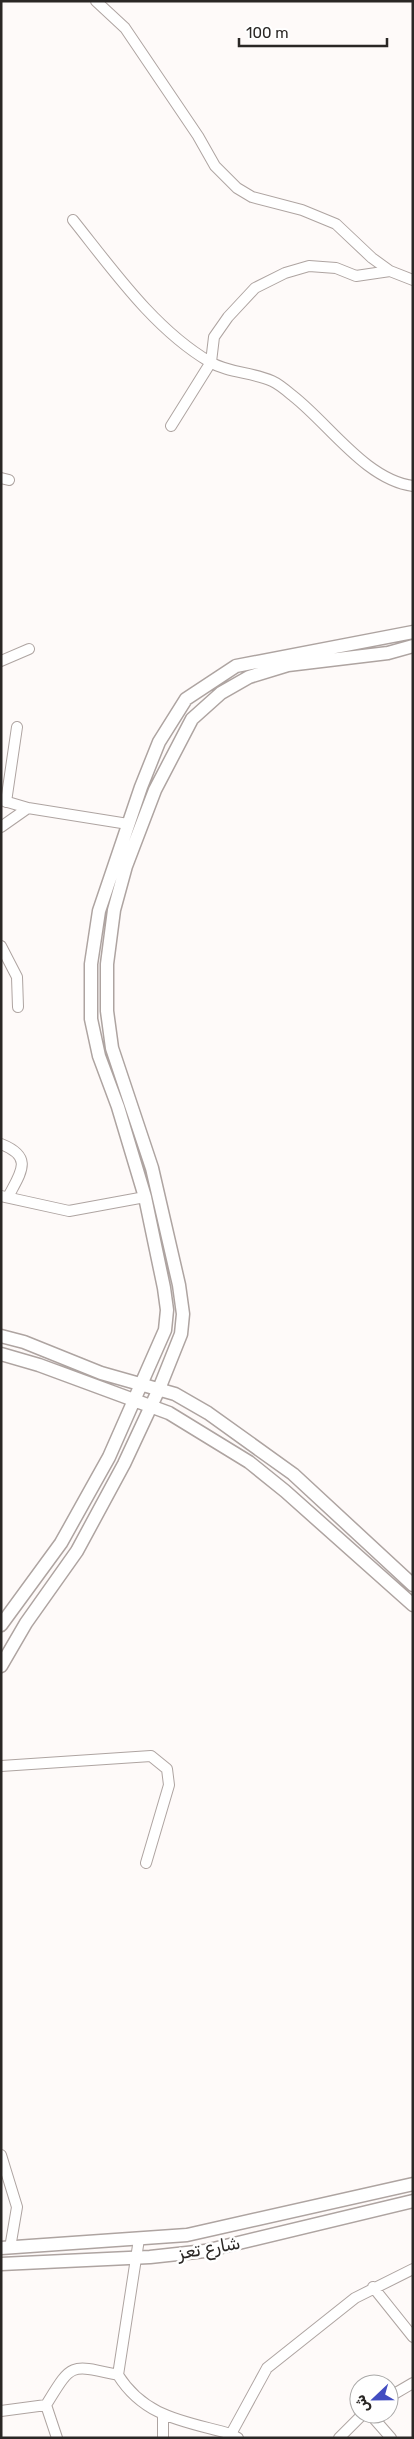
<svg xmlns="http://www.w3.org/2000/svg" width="414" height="2439" viewBox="0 0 414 2439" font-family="Rubik,'Noto Naskh Arabic',sans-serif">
	<rect width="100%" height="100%" fill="#fefaf9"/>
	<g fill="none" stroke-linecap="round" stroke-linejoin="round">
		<defs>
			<path id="minor" d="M 96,1 L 125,28 L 198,136 L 215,166 L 237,188 L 252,197 L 302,210 L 336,224 L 372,258 L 390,271 L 413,280
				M 73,220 C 113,270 154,329 210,362 C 228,373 252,372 272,381 C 279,384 287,391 293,396 C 329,424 366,480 413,486
				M 171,426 L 211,362 L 214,337 L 228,317 L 255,288 L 285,273 L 309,266 L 336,268 L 356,276 L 390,271
				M 1,478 L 9,480
				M 1,661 L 29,649
				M 1,800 L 28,808 L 128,824
				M 6,802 L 17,727
				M 1,827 L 28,808
				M 1,946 L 17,977 L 18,1007
				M 1,1144 C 34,1157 21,1172 8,1197
				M 1,1196 L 69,1211 L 145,1197
				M 1,1766 L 151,1756 L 167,1769 L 169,1785 L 146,1863
				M 1,2155 L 17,2207 L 10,2248
				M 139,2239 L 118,2375 C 145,2418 185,2421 231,2434 L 238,2438
				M 373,2287 L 413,2337
				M 389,2397 L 413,2383
				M 46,2405 L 57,2438
				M 1,2411 L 46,2405 C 72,2363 69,2364 118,2375
				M 370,2414 L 391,2438
				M 163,2438 L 163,2415
				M 231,2438 L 231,2434 L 267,2368 L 355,2298 L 413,2269
				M 339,2438 L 363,2414"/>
			<path id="major" d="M 1,1336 L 24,1342 L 101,1373 L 175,1394 L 208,1413 L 293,1474 L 413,1585
				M 1,1354 L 39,1365 L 169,1413 L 249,1462 L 285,1491 L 413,1605
				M 1,1625 L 61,1543 L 109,1457 L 165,1330 L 167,1310 L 164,1288 L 145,1197 L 118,1107 L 99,1056 L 91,1019 L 91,964 L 99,911 L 141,787 L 159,742 L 186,699 L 236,666 L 413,632
				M 1,1666 L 26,1623 L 77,1551 L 124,1464 L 159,1389 L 181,1334 L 183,1314 L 179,1285 L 152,1168 L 112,1048 L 107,1011 L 107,964 L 114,910 L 126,866 L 155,790 L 192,719 L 221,693 L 249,677 L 288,665 L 388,653 L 413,646
				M 1,2248 L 187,2235 L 413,2184
				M 1,2264 L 150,2257 L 205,2251 L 413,2201"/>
		</defs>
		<use href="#minor" stroke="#aea4a1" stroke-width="12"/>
		<use href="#major" stroke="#aea4a1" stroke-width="15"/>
		<use href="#minor" stroke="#fff" stroke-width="10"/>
		<use href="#major" stroke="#fff" stroke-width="12"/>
	</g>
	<g text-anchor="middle" stroke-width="5" stroke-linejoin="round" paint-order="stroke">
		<g font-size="18" fill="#2a2725" stroke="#fff">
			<text transform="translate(209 2248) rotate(-10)" y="6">شارع تعز</text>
		</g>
	</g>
	<rect width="414" height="2439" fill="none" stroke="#2a2725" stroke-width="5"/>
	<g transform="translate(374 2399) rotate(248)"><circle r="24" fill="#ffffff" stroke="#aaa9a8"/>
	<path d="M0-4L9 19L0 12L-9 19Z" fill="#424dc1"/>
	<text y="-8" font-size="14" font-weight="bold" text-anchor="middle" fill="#2a2725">ش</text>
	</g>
	<path d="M239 38v8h148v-8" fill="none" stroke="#2a2725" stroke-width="2.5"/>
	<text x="246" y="38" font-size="15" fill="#2a2725" stroke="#ffffff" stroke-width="4" paint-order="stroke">100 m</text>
</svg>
